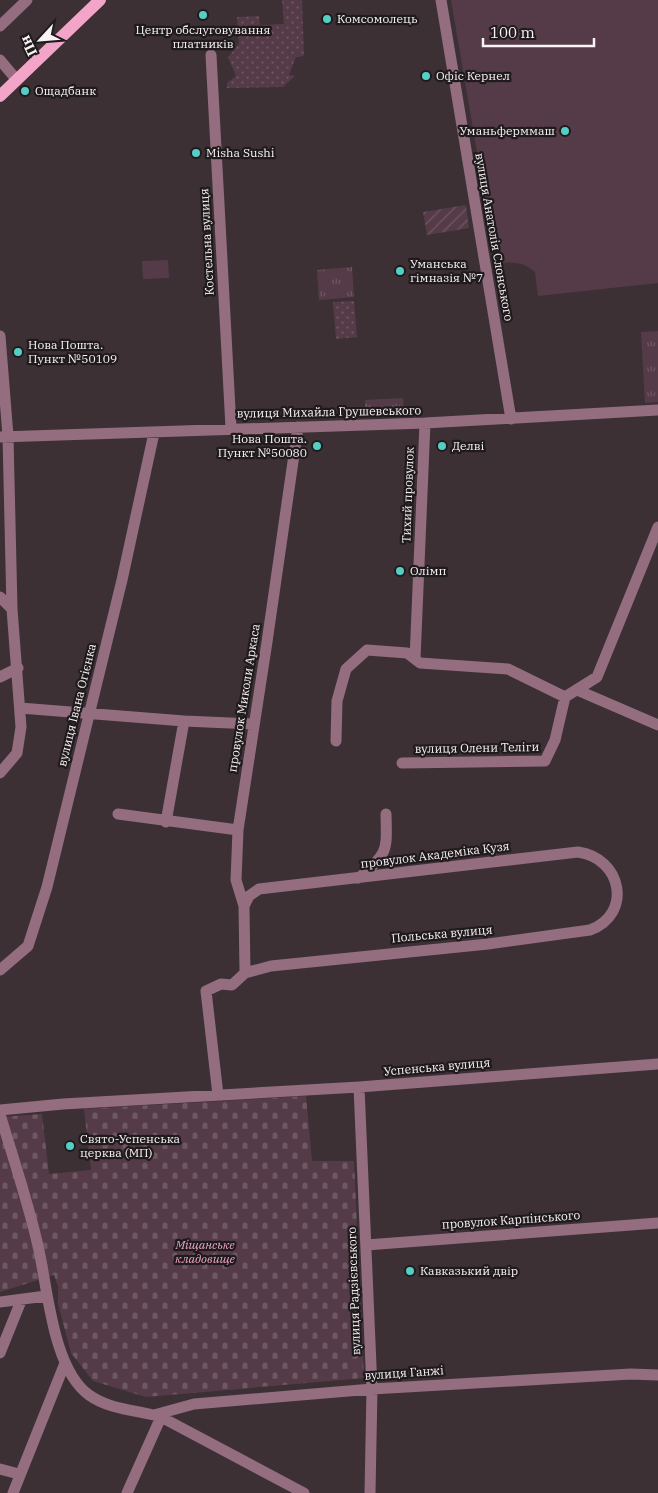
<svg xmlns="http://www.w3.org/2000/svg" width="658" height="1493" viewBox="0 0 658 1493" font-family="'IBM Plex Serif',serif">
	<defs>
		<pattern id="grass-tufts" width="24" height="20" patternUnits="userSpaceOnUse" patternTransform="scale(1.25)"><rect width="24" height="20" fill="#553b47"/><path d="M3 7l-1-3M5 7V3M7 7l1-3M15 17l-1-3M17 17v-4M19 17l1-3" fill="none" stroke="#6e5862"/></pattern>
		<pattern id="cemetery-stones" width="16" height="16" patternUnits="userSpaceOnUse" patternTransform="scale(1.25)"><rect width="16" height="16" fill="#553b47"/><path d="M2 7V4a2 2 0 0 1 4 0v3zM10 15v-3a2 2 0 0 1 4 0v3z" fill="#6e5862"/></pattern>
		<pattern id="park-dots" width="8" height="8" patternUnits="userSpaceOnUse" patternTransform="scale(1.25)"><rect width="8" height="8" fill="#553b47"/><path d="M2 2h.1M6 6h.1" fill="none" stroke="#6e5862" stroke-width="1.8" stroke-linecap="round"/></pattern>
		<pattern id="garden-furrows" width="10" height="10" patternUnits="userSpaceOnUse" patternTransform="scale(1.25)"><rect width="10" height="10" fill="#553b47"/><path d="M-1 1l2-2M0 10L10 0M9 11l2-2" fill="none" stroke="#6e5862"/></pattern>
	</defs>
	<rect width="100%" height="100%" fill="#3c3035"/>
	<path fill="url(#grass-tufts)" d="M 352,267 L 354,297 L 319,300 L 317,270 Z
		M 658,331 L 658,402 L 645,403 L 641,332 Z
		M 403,398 L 404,412 L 365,414 L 365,400 Z"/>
	<path fill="url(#cemetery-stones)" d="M 306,1096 L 312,1161 L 354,1161 L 364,1378 L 146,1397 L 93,1381 L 71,1353 L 58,1304 L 58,1286 L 54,1275 L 0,1292 L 0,1117 L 42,1114 L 49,1174 L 91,1170 L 84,1109 Z"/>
	<path fill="url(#park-dots)" d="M 282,0 L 302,0 L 304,56 L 296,57 L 289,75 L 295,76 L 283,87 L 227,88 L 227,83 L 236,76 L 228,57 L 239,44 L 237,17 L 259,16 L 260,25 L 284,24 Z
		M 354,301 L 357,337 L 336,339 L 333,302 Z"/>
	<path fill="url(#garden-furrows)" d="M 466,205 L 469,228 L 427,235 L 423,212 Z"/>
	<path fill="#553b47" d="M 451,0 L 658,0 L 658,283 L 538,296 L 535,272 C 523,261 511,262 496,263 Z
		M 168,260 L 169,278 L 143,279 L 142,261 Z"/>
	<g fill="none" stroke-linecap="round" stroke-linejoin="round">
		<path stroke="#946d7f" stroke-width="11" d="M 441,0 L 511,419
			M 0,26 L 27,0
			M 211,55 L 231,428
			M 0,60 L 16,79
			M 0,336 L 8,436 L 12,609 L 21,727 L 17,753 L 0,773
			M 0,437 L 425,423 L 658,410
			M 0,597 L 12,609
			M 415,659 L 425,423
			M 0,677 L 18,668
			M 577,690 L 658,725
			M 20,708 L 184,721 L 253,724
			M 336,741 L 337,701 L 346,669 L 367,650 L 407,653 L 420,663 L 508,669 L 565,697 L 597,677 L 658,527
			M 402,763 L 545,761 L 555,740 L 565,697
			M 118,814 L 238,830
			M 166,822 L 184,721
			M 359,878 C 388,852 387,853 386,814
			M 0,970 L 28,946 L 47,887 L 122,580 L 154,433
			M 245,973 L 244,906 L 236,880 L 238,830 L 267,642 L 298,427
			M 359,1087 L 372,1389 L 370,1493
			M 218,1095 L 206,991 L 221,984 L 232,985 L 245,973 L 271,966 L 488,944 L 590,930 C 633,914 622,858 578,852 L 259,889 L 249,896 L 244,906
			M 0,1110 L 63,1104 L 359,1087 L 658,1064
			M 0,1114 C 13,1158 28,1202 38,1246 C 48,1288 52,1368 89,1395 C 110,1410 137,1410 161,1417 L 127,1493
			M 366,1245 L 658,1223
			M 0,1302 L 46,1296
			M 0,1353 L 21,1301
			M 154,1415 L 194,1404 L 372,1389 L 631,1374 L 658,1375
			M 161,1417 L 304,1493
			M 0,1469 L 19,1474
			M 13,1493 L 65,1363"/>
		<path stroke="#f3a5c9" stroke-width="12" d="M 0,96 L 100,0"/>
	</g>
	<g fill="#55cec5" stroke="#1f1a1c" stroke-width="2">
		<circle cx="203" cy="15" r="5"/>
		<circle cx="327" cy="19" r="5"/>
		<circle cx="426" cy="76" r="5"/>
		<circle cx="25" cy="91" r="5"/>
		<circle cx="565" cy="131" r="5"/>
		<circle cx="196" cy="153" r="5"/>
		<circle cx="400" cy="271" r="5"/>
		<circle cx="18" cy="352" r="5"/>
		<circle cx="317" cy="446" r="5"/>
		<circle cx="442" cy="446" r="5"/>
		<circle cx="400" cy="571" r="5"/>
		<circle cx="70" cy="1146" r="5"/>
		<circle cx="410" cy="1271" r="5"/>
	</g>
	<g text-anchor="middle" stroke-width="4.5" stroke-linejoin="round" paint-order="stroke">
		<g font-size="12" fill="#faf3f6" stroke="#1f1a1c" text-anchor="start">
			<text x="337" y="23">Комсомолець</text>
			<text x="203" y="34" text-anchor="middle">Центр обслуговування<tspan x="203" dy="14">платників</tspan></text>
			<text x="436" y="80">Офіс Кернел</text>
			<text x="35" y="95">Ощадбанк</text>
			<text x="555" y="135" text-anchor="end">Уманьферммаш</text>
			<text x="206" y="157">Мisha Sushi</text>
			<text x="410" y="268">Уманська<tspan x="410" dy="14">гімназія №7</tspan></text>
			<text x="28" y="349">Нова Пошта.<tspan x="28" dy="14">Пункт №50109</tspan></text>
			<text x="307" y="443" text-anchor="end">Нова Пошта.<tspan x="307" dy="14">Пункт №50080</tspan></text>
			<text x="452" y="450">Делві</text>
			<text x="410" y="575">Олімп</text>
			<text x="80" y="1143">Свято-Успенська<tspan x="80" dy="14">церква (МП)</tspan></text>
			<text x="420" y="1275">Кавказький двір</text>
		</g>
		<g font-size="12" fill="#faf3f6" stroke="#1f1a1c">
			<text transform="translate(494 237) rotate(80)" y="4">вулиця Анатолія Слонського</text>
			<text transform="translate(207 242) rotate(-93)" y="4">Костельна вулиця</text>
			<text transform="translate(329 412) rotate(-1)" y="4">вулиця Михайла Грушевського</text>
			<text transform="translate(408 495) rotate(-88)" y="4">Тихий провулок</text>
			<text transform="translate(244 698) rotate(-81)" y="4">провулок Миколи Аркаса</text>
			<text transform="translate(77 705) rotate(-76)" y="4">вулиця Івана Огієнка</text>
			<text transform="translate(477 748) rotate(-1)" y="4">вулиця Олени Теліги</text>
			<text transform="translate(435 855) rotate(-7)" y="4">провулок Академіка Кузя</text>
			<text transform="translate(442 934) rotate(-5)" y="4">Польська вулиця</text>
			<text transform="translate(437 1067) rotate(-5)" y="4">Успенська вулиця</text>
			<text transform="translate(511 1220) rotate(-4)" y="4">провулок Карпінського</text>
			<text transform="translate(354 1291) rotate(-92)" y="4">вулиця Радзієвського</text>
			<text transform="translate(404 1373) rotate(-4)" y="4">вулиця Ганжі</text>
		</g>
		<g font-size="12" font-style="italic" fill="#eca6c5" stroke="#1f1a1c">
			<text x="205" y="1249">Міщанське<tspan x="205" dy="14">кладовище</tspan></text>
		</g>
	</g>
	<g transform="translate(40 40) rotate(244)" stroke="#1f1a1c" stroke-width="4" paint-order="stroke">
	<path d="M0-4L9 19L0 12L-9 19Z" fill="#faf3f6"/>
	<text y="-8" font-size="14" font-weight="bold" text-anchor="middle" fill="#faf3f6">Пн</text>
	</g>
	<path d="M483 38v8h111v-8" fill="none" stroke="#faf3f6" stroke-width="2.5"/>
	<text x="490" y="38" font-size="15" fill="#faf3f6" stroke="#1f1a1c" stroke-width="4" paint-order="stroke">100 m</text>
</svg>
